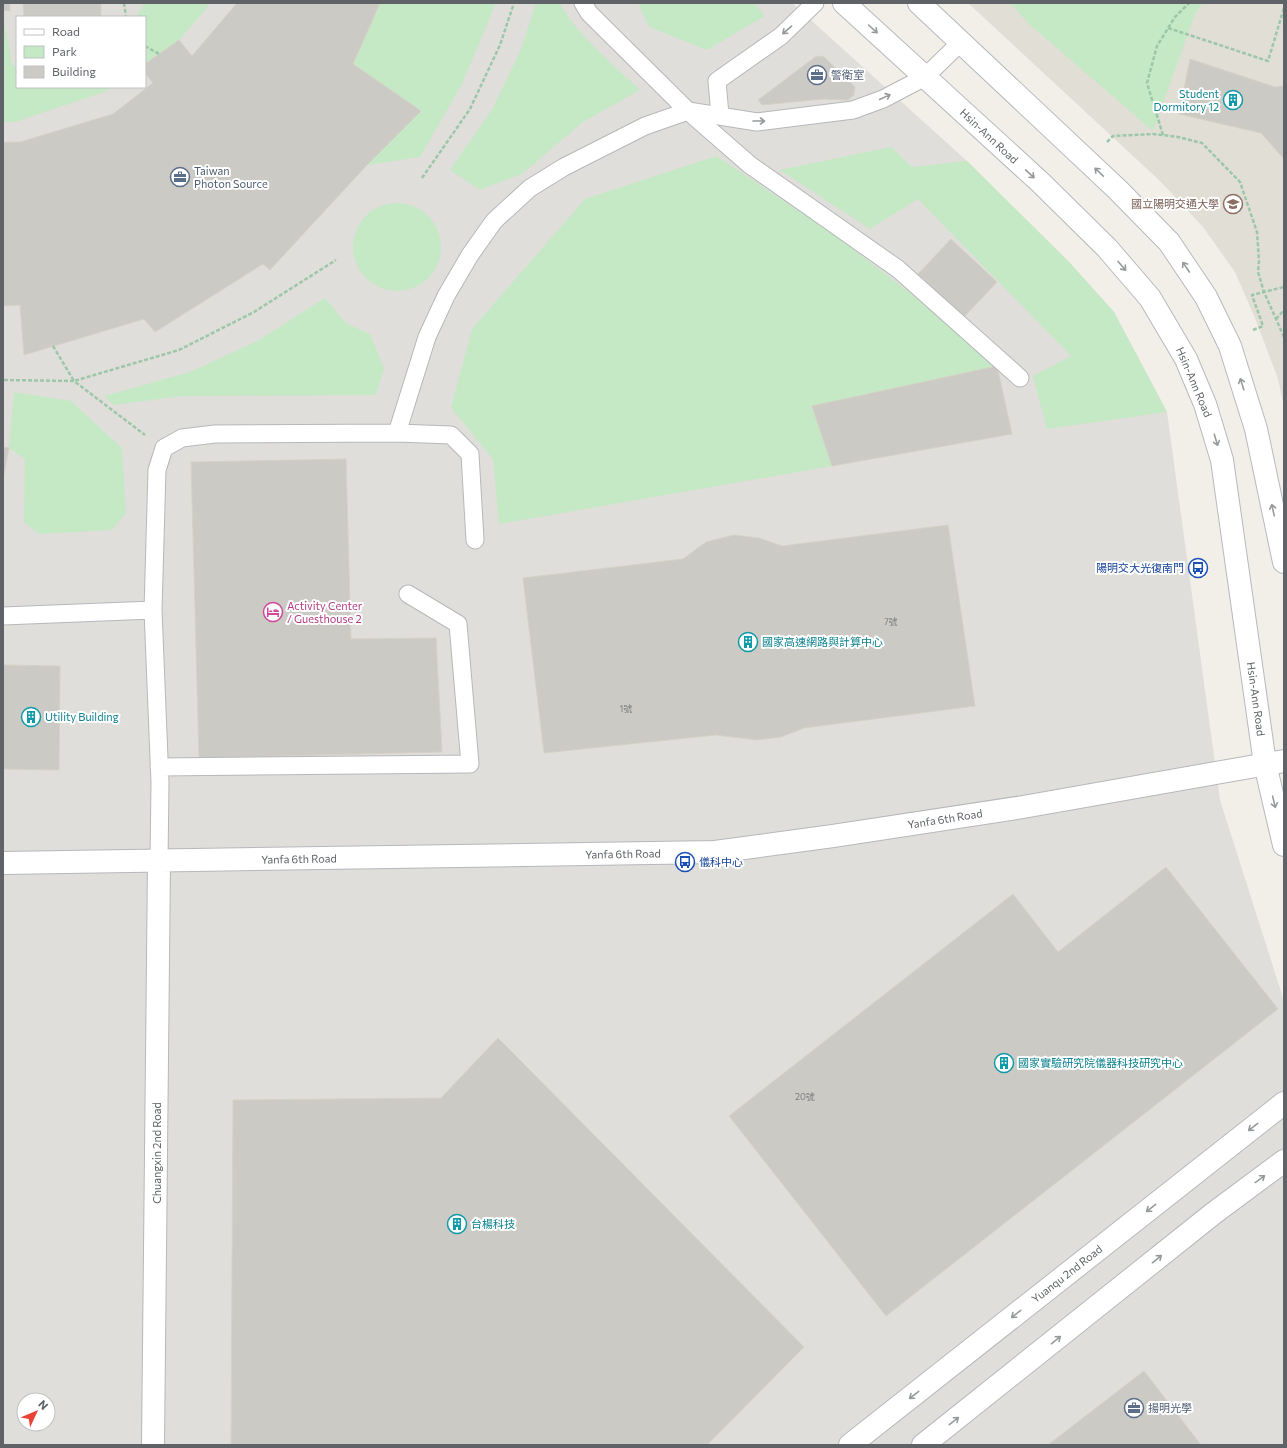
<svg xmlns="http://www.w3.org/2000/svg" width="1287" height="1448" viewBox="0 0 1287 1448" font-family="Commissioner,'Noto Sans TC',sans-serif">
	<rect width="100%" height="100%" fill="#f1efe8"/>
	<path fill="#e0deda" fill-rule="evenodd" d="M 3,3 L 792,3 L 967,161 L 1070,263 L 1114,312 L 1167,412 L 1220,800 L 1284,1001 L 1284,1445 L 3,1445 ZM 17,17 L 145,17 L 145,87 L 17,87 ZM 24,1400 L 48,1400 L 48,1424 L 24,1424 Z"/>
	<path fill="#e1ded6" d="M 968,3 L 1284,3 L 1284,407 L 1278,379 L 1255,318 L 1235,272 L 1203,227 L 1160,181 Z"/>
	<path fill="#c5e8c5" d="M 145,3 L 209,3 L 206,9 L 179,40 L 145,64 L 145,17 L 136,17 Z
		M 380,3 L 496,3 L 462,84 L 420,157 L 367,165 L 421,111 L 353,64 Z
		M 536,3 L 560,3 C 574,32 616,67 640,90 L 583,122 L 522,174 L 480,190 L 450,170 L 493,108 L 521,49 Z
		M 638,3 L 754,3 L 765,16 L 707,50 L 649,27 Z
		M 1010,3 L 1203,3 L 1195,14 L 1153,131 L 1029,24 Z
		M 3,14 L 12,65 L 17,66 L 17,87 L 112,87 L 107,91 L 15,122 L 3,122 Z
		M 891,147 L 912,167 L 967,161 L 1070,263 L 1114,312 L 1167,412 L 1047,429 L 1033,376 L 1071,356 L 918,199 L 870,229 L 780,170 Z
		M 716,156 L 825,228 L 944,319 L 997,366 L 812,406 L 832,466 L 499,524 L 493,459 L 451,408 L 472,329 L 585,199 Z
		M353 247a44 44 0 1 1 88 0a44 44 0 1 1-88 0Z
		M 325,298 L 347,324 L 370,334 L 384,368 L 376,395 L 182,396 L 113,405 L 104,396 L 190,372 L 259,340 Z
		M 14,392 L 71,401 L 122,448 L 126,513 L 112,530 L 39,534 L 24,522 L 25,459 L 9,448 Z"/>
	<path fill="#cccac5" stroke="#d6d1c6" d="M 3,3 L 10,3 L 10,11 L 3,10 Z
		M 23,3 L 101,3 L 101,17 L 24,17 Z
		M 237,3 L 380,3 L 353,64 L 421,111 L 367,165 L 270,270 L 263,264 L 155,332 L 144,319 L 24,355 L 20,305 L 3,306 L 3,142 L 20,142 L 113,114 L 153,83 L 145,73 L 145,64 L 179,40 L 192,56 Z
		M 823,56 L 855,87 L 854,95 L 848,100 L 823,99 L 762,105 L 758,100 L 815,57 Z
		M 1190,59 L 1275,87 L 1284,86 L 1284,159 L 1261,133 L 1179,114 Z
		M 951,239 L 997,282 L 964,317 L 918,274 Z
		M 997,366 L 1012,434 L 832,466 L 812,406 Z
		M 3,447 L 9,448 L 3,478 Z
		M 346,459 L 351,639 L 436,638 L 442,752 L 199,758 L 191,462 Z
		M 948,525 L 975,706 L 804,728 L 781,737 L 757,740 L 716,735 L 544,753 L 523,578 L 683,559 L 706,542 L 734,535 L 759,538 L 782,546 Z
		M 3,665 L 60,666 L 59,770 L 3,769 Z
		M 1166,867 L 1278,1009 L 886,1316 L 729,1116 L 1013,894 L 1058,952 Z
		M 498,1038 L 804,1347 L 707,1445 L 231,1445 L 233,1100 L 441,1098 Z
		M 1144,1371 L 1201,1445 L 1048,1445 Z"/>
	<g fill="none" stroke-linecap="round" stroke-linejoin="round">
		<defs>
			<path id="lane" d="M 583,3 L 589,13 L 688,111 L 750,165 L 898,269 L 1020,378
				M 720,115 L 717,81 L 781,36 L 815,3
				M 397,433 L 451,435 L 470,454 L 475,540
				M 3,616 L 153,610
				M 159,767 L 470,764 L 458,624 L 408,594
				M 159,862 L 160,783 L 153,610 L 157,470 L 164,448 L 182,438 L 215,434 L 397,433 L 427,337 L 446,296 L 470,255 L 494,221 L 530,188 L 564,167 L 645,126 L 688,111 L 757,122 L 853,110 L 883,99 L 925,77 L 961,42"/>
			<path id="street" d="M 3,863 L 715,852 L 833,836 L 1023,807 L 1284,761
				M 153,1445 L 159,862"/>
			<path id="secondary" d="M 844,3 L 1040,182 L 1107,248 L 1150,298 L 1186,359 L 1205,404 L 1222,460 L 1265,764 L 1284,845
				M 919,3 L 1118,190 L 1169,242 L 1206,297 L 1230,346 L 1256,429 L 1284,562
				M 850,1445 L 1284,1103
				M 923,1445 L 1214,1213 L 1284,1161"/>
		</defs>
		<use href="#lane" stroke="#b5b8bc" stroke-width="19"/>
		<use href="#street" stroke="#b5b8bc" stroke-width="24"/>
		<use href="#secondary" stroke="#b6babf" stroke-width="24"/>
		<path stroke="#9cc7a9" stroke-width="2.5" stroke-dasharray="4 2" stroke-linecap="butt" d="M 124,3 L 126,17
			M 1168,28 L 1268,61 L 1284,8
			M 145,46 L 159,54
			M 1163,135 L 1147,83 L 1157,46 L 1175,17 L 1189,3
			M 1107,142 L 1113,136 L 1153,134 L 1178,137 L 1202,143 L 1240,182 L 1257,232 L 1259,261 L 1258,272 L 1264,292 L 1284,337
			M 422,178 L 470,109 L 500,45 L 514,3
			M 1276,319 L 1284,310
			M 1253,330 L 1263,326 L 1252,295 L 1284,287
			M 53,346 L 74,381 L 179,350 L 254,312 L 336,260
			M 4,380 L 74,381 L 145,435"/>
		<use href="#lane" stroke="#fff" stroke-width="17"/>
		<use href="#street" stroke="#fff" stroke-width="22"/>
		<use href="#secondary" stroke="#fff" stroke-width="22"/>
	</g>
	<defs><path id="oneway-shaft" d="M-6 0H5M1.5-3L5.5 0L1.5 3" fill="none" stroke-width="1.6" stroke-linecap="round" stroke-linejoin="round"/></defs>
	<g stroke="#979a9d">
		<use href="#oneway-shaft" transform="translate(873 29) rotate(42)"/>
		<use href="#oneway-shaft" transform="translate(787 30) rotate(139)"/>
		<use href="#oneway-shaft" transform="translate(885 97) rotate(-25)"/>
		<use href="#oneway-shaft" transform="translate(759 121)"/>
		<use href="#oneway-shaft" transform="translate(1099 172) rotate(-136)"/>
		<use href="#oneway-shaft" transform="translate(1030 174) rotate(43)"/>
		<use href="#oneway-shaft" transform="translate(1122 266) rotate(49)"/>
		<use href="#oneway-shaft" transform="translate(1186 267) rotate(-124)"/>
		<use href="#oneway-shaft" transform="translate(1242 384) rotate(-108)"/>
		<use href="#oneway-shaft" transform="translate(1216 440) rotate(73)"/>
		<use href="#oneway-shaft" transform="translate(1273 510) rotate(-102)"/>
		<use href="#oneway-shaft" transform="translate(1274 802) rotate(77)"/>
		<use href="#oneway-shaft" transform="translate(1253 1127) rotate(142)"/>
		<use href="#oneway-shaft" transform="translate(1260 1179) rotate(-36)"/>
		<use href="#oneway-shaft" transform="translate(1151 1208) rotate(142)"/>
		<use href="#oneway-shaft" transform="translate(1157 1259) rotate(-39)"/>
		<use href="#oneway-shaft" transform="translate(1016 1314) rotate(142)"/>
		<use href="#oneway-shaft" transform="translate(1056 1340) rotate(-39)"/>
		<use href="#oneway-shaft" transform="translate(914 1395) rotate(142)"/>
		<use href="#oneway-shaft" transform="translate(954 1421) rotate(-38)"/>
	</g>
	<defs>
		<symbol id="office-ring" viewBox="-11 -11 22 22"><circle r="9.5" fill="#fff" stroke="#5c6f8a" stroke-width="1.5"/><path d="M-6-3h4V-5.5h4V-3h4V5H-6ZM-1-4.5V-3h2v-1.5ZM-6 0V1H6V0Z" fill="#5c6f8a"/></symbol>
		<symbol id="building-ring" viewBox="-11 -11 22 22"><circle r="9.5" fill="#fff" stroke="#0f9aa8" stroke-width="1.5"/><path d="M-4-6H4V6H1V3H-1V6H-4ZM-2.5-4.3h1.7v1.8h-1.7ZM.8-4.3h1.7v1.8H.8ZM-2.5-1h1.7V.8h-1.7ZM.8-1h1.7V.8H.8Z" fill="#0f9aa8"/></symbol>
		<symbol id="university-ring" viewBox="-11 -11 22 22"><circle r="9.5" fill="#fff" stroke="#8d6e63" stroke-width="1.5"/><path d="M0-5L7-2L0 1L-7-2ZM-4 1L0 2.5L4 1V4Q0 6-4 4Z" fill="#8d6e63"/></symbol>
		<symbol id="bus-ring" viewBox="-11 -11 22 22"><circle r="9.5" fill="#fff" stroke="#1a4fb4" stroke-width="1.5"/><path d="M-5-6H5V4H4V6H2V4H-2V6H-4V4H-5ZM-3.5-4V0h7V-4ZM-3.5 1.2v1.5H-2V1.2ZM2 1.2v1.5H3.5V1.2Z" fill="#1a4fb4"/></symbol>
		<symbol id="hotel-ring" viewBox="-11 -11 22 22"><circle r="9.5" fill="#fff" stroke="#d1479c" stroke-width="1.5"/><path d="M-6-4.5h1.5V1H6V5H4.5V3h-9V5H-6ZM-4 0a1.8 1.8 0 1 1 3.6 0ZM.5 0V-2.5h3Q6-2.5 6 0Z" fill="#d1479c"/></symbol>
	</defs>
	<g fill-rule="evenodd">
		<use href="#office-ring" x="806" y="64" width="22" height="22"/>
		<use href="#building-ring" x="1222" y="89" width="22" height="22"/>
		<use href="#office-ring" x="169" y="166" width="22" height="22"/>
		<use href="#university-ring" x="1222" y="193" width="22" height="22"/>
		<use href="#bus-ring" x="1187" y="557" width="22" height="22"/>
		<use href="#hotel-ring" x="262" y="601" width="22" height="22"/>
		<use href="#building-ring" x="737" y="631" width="22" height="22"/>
		<use href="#building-ring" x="20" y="706" width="22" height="22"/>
		<use href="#bus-ring" x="674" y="851" width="22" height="22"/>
		<use href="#building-ring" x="993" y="1052" width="22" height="22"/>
		<use href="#building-ring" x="446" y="1213" width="22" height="22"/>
		<use href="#office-ring" x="1123" y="1397" width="22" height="22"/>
	</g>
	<g text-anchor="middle" stroke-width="4" stroke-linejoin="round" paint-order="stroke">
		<g font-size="9" fill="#7a7d7f">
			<text x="891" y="625">7號</text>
			<text x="626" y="712">1號</text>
			<text x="805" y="1100">20號</text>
		</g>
		<g font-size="11" fill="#4e5e75" stroke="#fff" text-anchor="start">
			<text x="831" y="79">警衛室</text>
			<text x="194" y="175">Taiwan<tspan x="194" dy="13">Photon Source</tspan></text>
			<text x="1148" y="1412">揚明光學</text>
		</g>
		<g font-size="11" fill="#0d838f" stroke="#fff" text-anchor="start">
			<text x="1219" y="98" text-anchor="end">Student<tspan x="1219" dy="13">Dormitory 12</tspan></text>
			<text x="762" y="646">國家高速網路與計算中心</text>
			<text x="45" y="721">Utility Building</text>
			<text x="1018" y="1067">國家實驗研究院儀器科技研究中心</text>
			<text x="471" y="1228">台楊科技</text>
		</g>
		<g font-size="11" fill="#5f6368" stroke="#fff">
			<text transform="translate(989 136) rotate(43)" y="4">Hsin-Ann Road</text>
			<text transform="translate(1194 382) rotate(67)" y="4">Hsin-Ann Road</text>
			<text transform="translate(1256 699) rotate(82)" y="4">Hsin-Ann Road</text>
			<text transform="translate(945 819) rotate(-9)" y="4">Yanfa 6th Road</text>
			<text transform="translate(623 854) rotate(-1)" y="4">Yanfa 6th Road</text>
			<text transform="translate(299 859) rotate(-1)" y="4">Yanfa 6th Road</text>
			<text transform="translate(157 1153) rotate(-90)" y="4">Chuangxin 2nd Road</text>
			<text transform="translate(1067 1274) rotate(-38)" y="4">Yuanqu 2nd Road</text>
		</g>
		<g font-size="11" fill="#785e54" stroke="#fff" text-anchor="end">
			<text x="1219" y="208">國立陽明交通大學</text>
		</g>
		<g font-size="11" fill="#164399" stroke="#fff" text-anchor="end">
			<text x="1184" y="572">陽明交大光復南門</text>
			<text x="699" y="866" text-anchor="start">儀科中心</text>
		</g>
		<g font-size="11" fill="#b23c85" stroke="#fff" text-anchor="start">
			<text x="287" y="610">Activity Center<tspan x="287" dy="13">/ Guesthouse 2</tspan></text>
		</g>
	</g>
	<rect width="1287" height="1448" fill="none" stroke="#5f6368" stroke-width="8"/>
	<rect x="16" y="16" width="130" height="72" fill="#ffffff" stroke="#bfc1c3"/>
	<rect x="24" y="29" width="20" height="6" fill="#ffffff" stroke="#bfc1c3"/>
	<text x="52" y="36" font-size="12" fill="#5f6368">Road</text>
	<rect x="24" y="46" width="20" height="12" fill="#c5e8c5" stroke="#bfc1c3"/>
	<text x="52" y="56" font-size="12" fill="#5f6368">Park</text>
	<rect x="24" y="66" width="20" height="12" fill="#cccac5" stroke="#bfc1c3"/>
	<text x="52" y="76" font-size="12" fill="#5f6368">Building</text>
	<g transform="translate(36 1412) rotate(46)"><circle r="19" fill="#ffffff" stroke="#bfc1c3"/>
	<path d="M0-3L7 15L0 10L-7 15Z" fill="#ea4335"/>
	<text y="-6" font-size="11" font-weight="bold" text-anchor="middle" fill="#5f6368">N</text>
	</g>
</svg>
